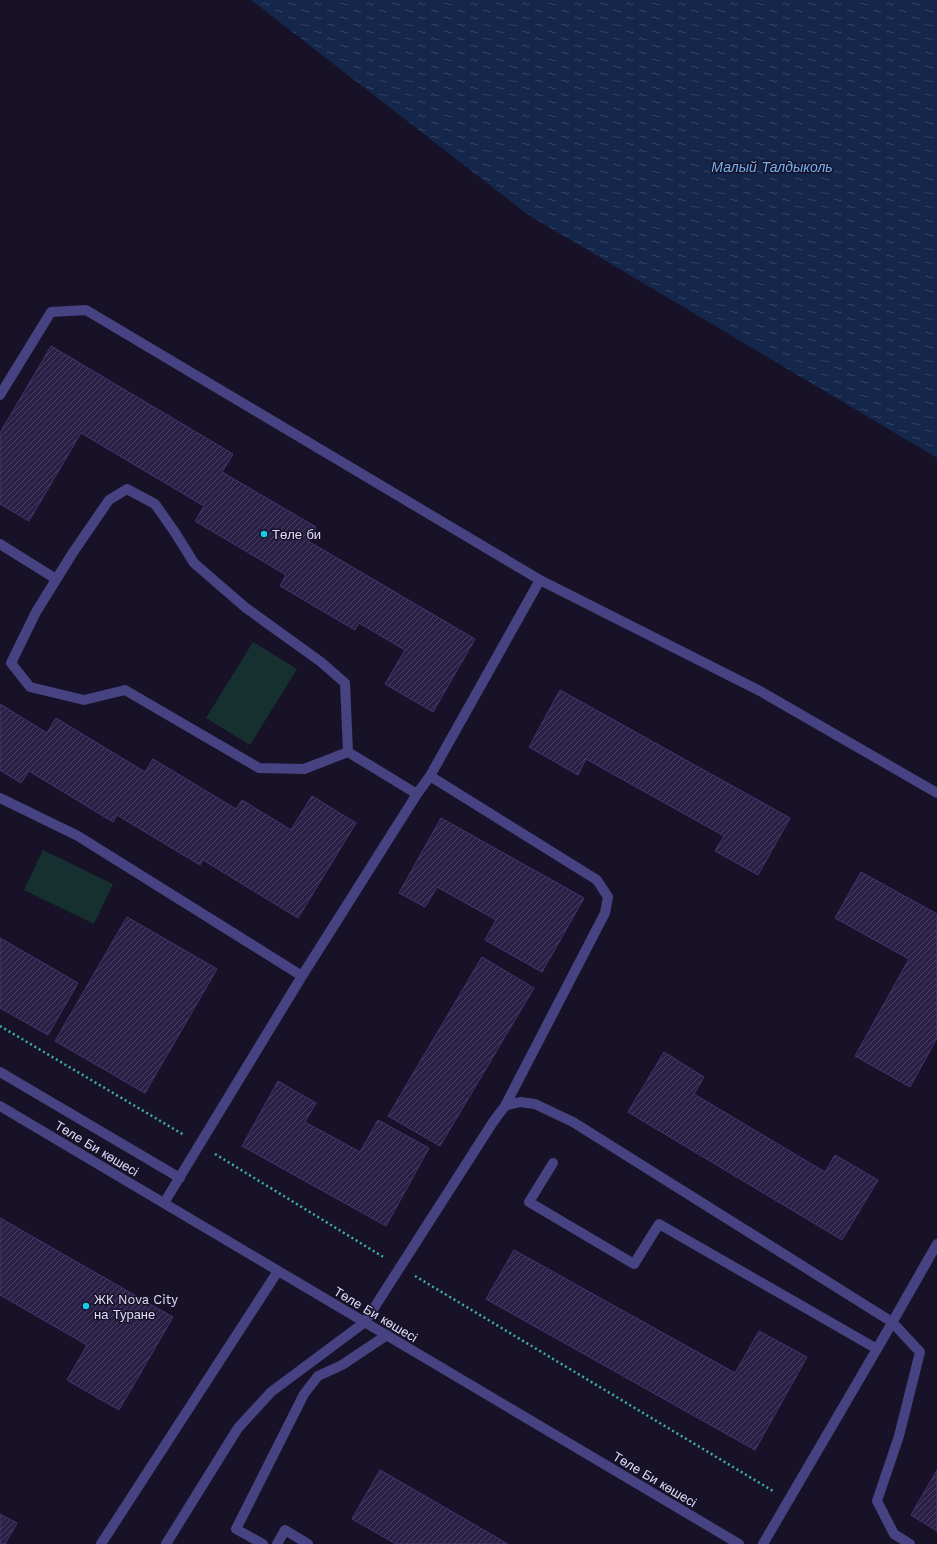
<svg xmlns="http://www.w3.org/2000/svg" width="937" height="1544" viewBox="0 0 937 1544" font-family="'Work Sans',sans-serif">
	<defs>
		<pattern id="water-ripples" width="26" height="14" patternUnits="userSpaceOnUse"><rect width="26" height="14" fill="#14264a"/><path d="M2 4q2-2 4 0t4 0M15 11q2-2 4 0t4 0" fill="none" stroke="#364565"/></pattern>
		<pattern id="building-hatch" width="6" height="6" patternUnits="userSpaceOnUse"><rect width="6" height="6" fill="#2a2046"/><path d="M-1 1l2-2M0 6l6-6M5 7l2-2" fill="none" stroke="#494062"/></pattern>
	</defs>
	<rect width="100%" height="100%" fill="#171227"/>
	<path fill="#163030" d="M 253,642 L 297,669 L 250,745 L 206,718 Z
		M 43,850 L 113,884 L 94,924 L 24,890 Z"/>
	<path fill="url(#water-ripples)" d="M 251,0 L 937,0 L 937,458 L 527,214 Z"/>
	<path fill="url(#building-hatch)" stroke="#433470" d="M 51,346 L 233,454 L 222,472 L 316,527 L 308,541 L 475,639 L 433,712 L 385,684 L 405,650 L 359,623 L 355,630 L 280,586 L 286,575 L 195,521 L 204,506 L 81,433 L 29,521 L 0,504 L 0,433 Z
		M 560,690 L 790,818 L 758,875 L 715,851 L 724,836 L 586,759 L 578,775 L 529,747 Z
		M 0,704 L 47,733 L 56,718 L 145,772 L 153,759 L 236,809 L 242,800 L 291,830 L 312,796 L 356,823 L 298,918 L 203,860 L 200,865 L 117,815 L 113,822 L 29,771 L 21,783 L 0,770 Z
		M 441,818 L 584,898 L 542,972 L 485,940 L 496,920 L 437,887 L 425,907 L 399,893 Z
		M 861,872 L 937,914 L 937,1038 L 910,1087 L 855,1056 L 909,959 L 835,918 Z
		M 127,917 L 217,969 L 145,1093 L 55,1041 Z
		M 0,938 L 78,983 L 48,1035 L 0,1008 Z
		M 482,957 L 534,988 L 440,1146 L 388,1116 Z
		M 664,1052 L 704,1077 L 694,1094 L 825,1172 L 835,1155 L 878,1180 L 842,1240 L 628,1112 Z
		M 278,1081 L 316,1103 L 305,1122 L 360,1152 L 378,1120 L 429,1148 L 386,1226 L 242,1146 Z
		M 0,1218 L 173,1317 L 119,1410 L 67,1380 L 87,1345 L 0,1295 Z
		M 514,1250 L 735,1373 L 759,1331 L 807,1357 L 755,1450 L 486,1299 Z
		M 380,1470 L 508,1544 L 396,1544 L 352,1519 Z
		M 937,1470 L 937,1531 L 911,1515 Z
		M 0,1514 L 17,1523 L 5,1544 L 0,1544 Z"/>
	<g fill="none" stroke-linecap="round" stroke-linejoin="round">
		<path stroke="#3bb0af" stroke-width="2.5" stroke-dasharray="2 3" stroke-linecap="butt" d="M 0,1026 L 184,1135
			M 215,1154 L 385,1258
			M 415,1276 L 773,1491"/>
		<path stroke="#474282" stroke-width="10" d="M 0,395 L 51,312 L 86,310 L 540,580 L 430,776 L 417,794 L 302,976 L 164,1203
			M 0,544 L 56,579
			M 540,580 L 760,691 L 937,793
			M 348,752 L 304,769 L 259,768 L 125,690 L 84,700 L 30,687 L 11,663 L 36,612 L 72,554 L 109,500 L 127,489 L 155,504 L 174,531 L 194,563 L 246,608 L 321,662 L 345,683 L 348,752 L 417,794
			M 430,776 L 597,880 L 608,897 L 605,913 L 505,1106
			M 0,798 L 78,836 L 302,976
			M 0,1072 L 180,1178
			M 0,1106 L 739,1544
			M 553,1163 L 529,1202 L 634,1264 L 659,1224 L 877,1349 L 763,1544
			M 877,1349 L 937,1244
			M 101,1544 L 278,1271
			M 166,1544 L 238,1428 L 271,1392 L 365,1322 L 493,1122 L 505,1106 L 520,1102 L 535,1104 L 573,1122 L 892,1322 L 920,1352 L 899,1436 L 877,1501 L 894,1534 L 910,1544
			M 263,1544 L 236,1529 L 304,1394 L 318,1376 L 342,1365 L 387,1335
			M 277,1544 L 285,1530 L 308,1544"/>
	</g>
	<g fill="#19caea" stroke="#171227" stroke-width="1.5">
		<circle cx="264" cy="534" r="4"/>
		<circle cx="86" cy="1306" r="4"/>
	</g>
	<g text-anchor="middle" stroke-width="3" stroke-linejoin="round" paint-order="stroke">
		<g font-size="13" fill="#e1dcfc" stroke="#171227" text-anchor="start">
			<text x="272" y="539">Төле би</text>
			<text x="94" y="1304">ЖК Nova City<tspan x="94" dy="15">на Туране</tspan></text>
		</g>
		<g font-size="13" fill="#e1dcfc" stroke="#171227">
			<text transform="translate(97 1148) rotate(31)" y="5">Төле Би көшесі</text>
			<text transform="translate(376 1314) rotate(31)" y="5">Төле Би көшесі</text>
			<text transform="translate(655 1479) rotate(31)" y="5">Төле Би көшесі</text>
		</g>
		<g font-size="14" font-style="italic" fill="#73b1f2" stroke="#171227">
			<text x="772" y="172">Малый Талдыколь</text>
		</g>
	</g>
</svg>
